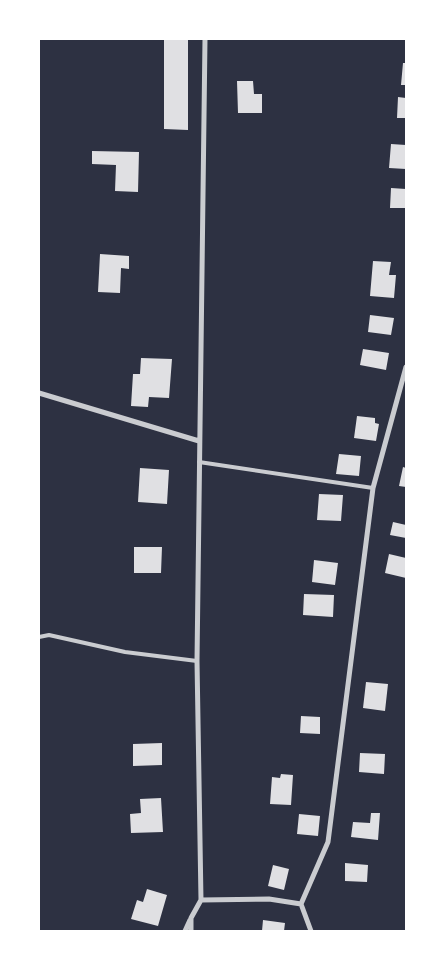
<svg xmlns="http://www.w3.org/2000/svg" width="445" height="970" viewBox="0 0 445 970" font-family="'PT Sans Narrow',sans-serif">
	<rect width="100%" height="100%" fill="#2d3142"/>
	<path fill="#e0e0e3" d="M 164,39 L 188,39 L 188,130 L 164,129 Z
		M 403,63 L 406,63 L 406,85 L 401,85 Z
		M 237,81 L 253,81 L 254,94 L 262,94 L 262,113 L 238,113 Z
		M 398,97 L 406,98 L 406,118 L 397,118 Z
		M 391,144 L 406,145 L 406,169 L 389,168 Z
		M 92,151 L 139,152 L 138,192 L 115,191 L 116,165 L 92,164 Z
		M 391,188 L 406,189 L 406,208 L 390,208 Z
		M 100,254 L 129,256 L 129,269 L 121,268 L 120,293 L 98,292 Z
		M 373,261 L 391,262 L 389,275 L 396,275 L 394,298 L 370,296 Z
		M 370,315 L 394,318 L 391,335 L 368,332 Z
		M 363,349 L 389,353 L 386,370 L 360,365 Z
		M 141,358 L 172,359 L 169,398 L 149,397 L 148,407 L 131,406 L 133,374 L 140,374 Z
		M 357,416 L 375,418 L 375,423 L 379,424 L 376,441 L 354,438 Z
		M 339,454 L 361,456 L 359,476 L 336,474 Z
		M 403,467 L 406,468 L 406,487 L 399,486 Z
		M 140,468 L 169,470 L 167,504 L 138,502 Z
		M 319,494 L 343,495 L 341,521 L 317,520 Z
		M 393,522 L 406,525 L 406,538 L 390,535 Z
		M 134,547 L 162,547 L 161,573 L 134,573 Z
		M 389,554 L 406,558 L 406,578 L 385,573 Z
		M 314,560 L 338,563 L 335,585 L 312,582 Z
		M 304,594 L 334,595 L 333,617 L 303,615 Z
		M 366,682 L 388,684 L 385,711 L 363,708 Z
		M 301,716 L 320,717 L 320,734 L 300,733 Z
		M 162,743 L 162,765 L 133,766 L 133,744 Z
		M 360,753 L 385,754 L 384,774 L 359,772 Z
		M 281,774 L 293,775 L 291,805 L 270,804 L 272,777 L 280,778 Z
		M 161,798 L 163,832 L 131,833 L 130,814 L 141,813 L 140,799 Z
		M 371,813 L 380,813 L 378,840 L 351,837 L 353,822 L 370,823 Z
		M 299,814 L 320,816 L 318,836 L 297,834 Z
		M 345,863 L 368,865 L 367,882 L 345,881 Z
		M 273,865 L 289,869 L 284,890 L 268,886 Z
		M 147,889 L 167,895 L 158,926 L 131,919 L 137,900 L 143,902 Z
		M 263,920 L 285,923 L 284,931 L 262,931 Z"/>
	<g fill="none" stroke-linecap="round" stroke-linejoin="round">
		<path stroke="#caccd0" stroke-width="4" d="M 199,462 L 373,488
			M 39,637 L 49,635 L 125,652 L 197,661"/>
		<path stroke="#caccd0" stroke-width="5" d="M 39,393 L 199,441
			M 201,900 L 269,899 L 301,904
			M 185,931 L 190,920
			M 191,931 L 191,918 L 201,900 L 197,661 L 205,39
			M 311,931 L 301,904 L 328,842 L 373,488 L 406,367"/>
	</g>
	<rect width="445" height="970" fill="none" stroke="#ffffff" stroke-width="80"/>
</svg>
